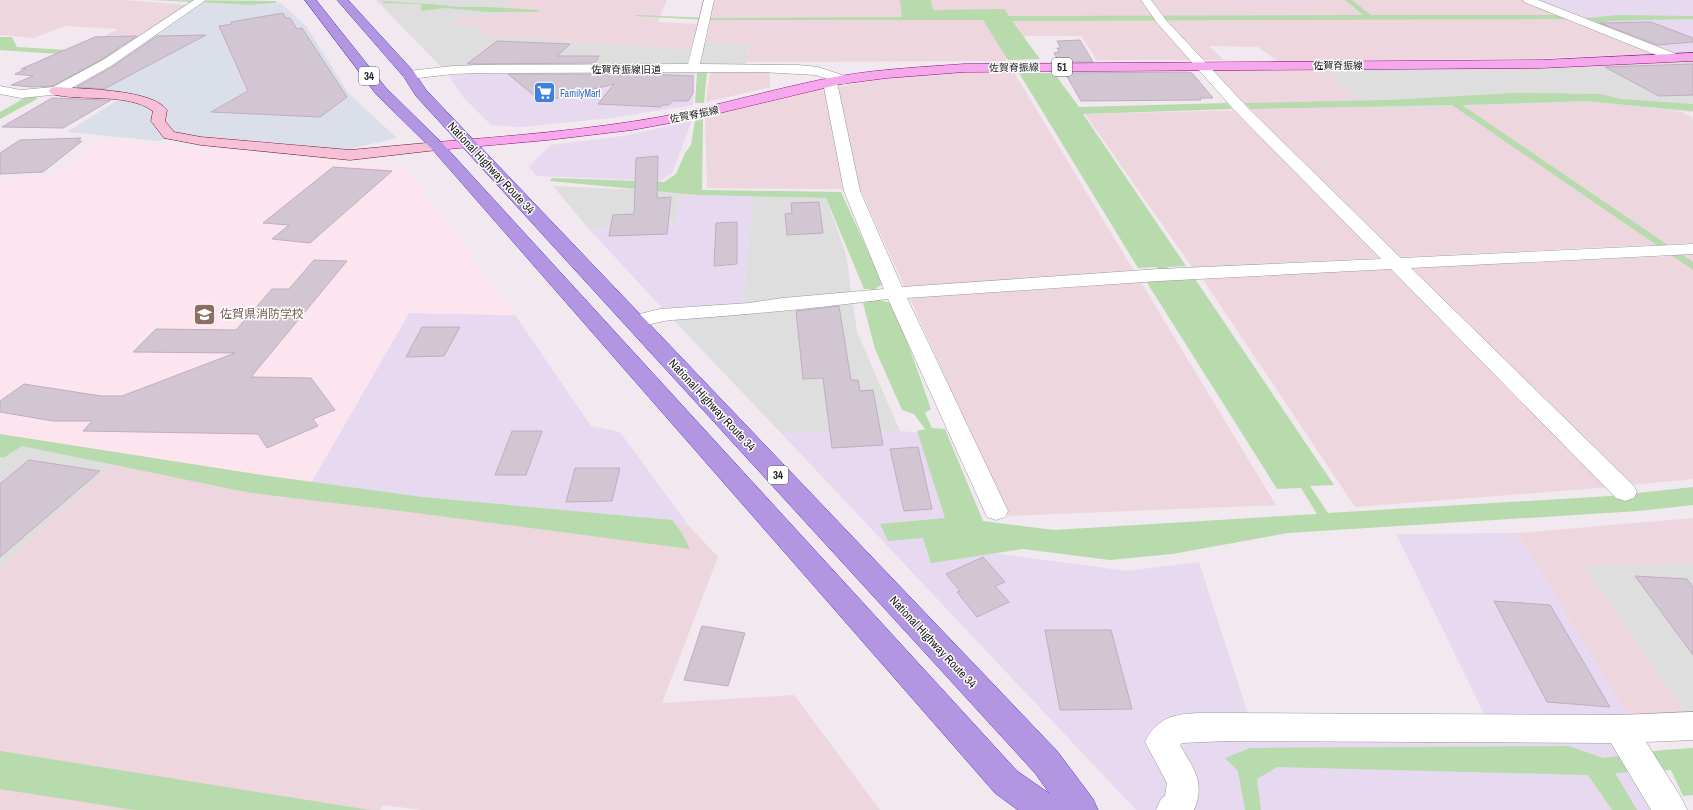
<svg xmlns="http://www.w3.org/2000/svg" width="1693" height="810" viewBox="0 0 1693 810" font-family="'Archivo Narrow','Noto Sans JP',sans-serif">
	<rect width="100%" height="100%" fill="#f1e9ef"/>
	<path fill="#dfdedf" d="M 376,0 L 514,0 L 499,16 L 457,18 L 452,23 L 477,24 L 487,37 L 520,37 L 692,50 L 706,42 L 750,43 L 745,66 L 441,67 Z
		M 1693,61 L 1693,112 L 1594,106 L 1370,109 L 1321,68 L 1545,67 Z
		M 553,186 L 665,191 L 698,195 L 679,196 L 676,222 L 588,228 Z
		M 753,196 L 826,198 L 846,254 L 857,332 L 900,431 L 781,433 L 662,308 L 743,304 Z
		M 20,443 L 119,459 L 0,566 L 0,459 Z
		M 1693,563 L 1693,713 L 1686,713 L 1584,567 Z"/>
	<path fill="#e7d9f0" d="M 1532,0 L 1693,0 L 1693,54 L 1676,56 Z
		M 695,71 L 693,105 L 611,118 L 520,127 L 491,125 L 463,97 L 449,76 L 469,73 Z
		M 692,121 L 672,173 L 660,181 L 536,176 L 529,166 L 551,145 L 623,136 Z
		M 698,195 L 753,196 L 743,304 L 662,308 L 588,228 L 676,222 L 679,196 Z
		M 409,313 L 515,315 L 591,426 L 620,432 L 689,526 L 307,490 Z
		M 900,431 L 925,433 L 978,551 L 1127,571 L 1199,562 L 1256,739 L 1497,740 L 1396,534 L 1517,533 L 1687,810 L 1136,810 L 781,433 Z"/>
	<path fill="#dbdfe9" d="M 200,3 L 256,5 L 281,3 L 306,26 L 349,94 L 397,138 L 345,150 L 189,135 L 159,141 L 67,132 L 118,100 L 67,87 Z"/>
	<path fill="#fde5f0" d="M 100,139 L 407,168 L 515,315 L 409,313 L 307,490 L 0,439 L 0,178 L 53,176 Z"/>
	<path fill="#eed6df" d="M 0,0 L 125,0 L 189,5 L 128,45 L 81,48 L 118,29 L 64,26 L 34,38 L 0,35 Z
		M 514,0 L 667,0 L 658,22 L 698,24 L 692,50 L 520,37 L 487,37 L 477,24 L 451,24 L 457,18 L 499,16 Z
		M 714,0 L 1521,0 L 1653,54 L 1527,59 L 1278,61 L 1258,47 L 1209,46 L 1224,60 L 1097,60 L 1081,36 L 1025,36 L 1005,61 L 746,62 L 750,44 L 706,42 Z
		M 1321,68 L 1370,109 L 1590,103 L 1682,112 L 1693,118 L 1693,243 L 1192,267 L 1085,114 L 1249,110 L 1213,70 Z
		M 710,71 L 770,72 L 770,87 L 706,102 Z
		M 963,71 L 1013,71 L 1276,505 L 1008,516 L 858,184 L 837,87 L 907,75 Z
		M 825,88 L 843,189 L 707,188 L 705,117 Z
		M 1693,255 L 1693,479 L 1600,488 L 1355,507 L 1202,278 Z
		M 119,459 L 307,490 L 689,526 L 718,557 L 662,703 L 794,695 L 880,810 L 422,810 L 383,805 L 380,810 L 0,810 L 0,566 Z
		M 1693,518 L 1693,563 L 1584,567 L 1686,713 L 1631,720 L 1517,533 Z"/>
	<path fill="#b7dbac" d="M 151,0 L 276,1 L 277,3 L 251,5 Z
		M 900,0 L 931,0 L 933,10 L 1004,9 L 1009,16 L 1363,15 L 1345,0 L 1352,0 L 1371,15 L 1557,15 L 1586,18 L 1619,15 L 1693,16 L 1693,19 L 1607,21 L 1609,27 L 1603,27 L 1585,20 L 1564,19 L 1012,21 L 1040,59 L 1008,60 L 983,20 L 709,20 L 635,16 L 637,15 L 710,18 L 902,17 Z
		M 382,1 L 429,4 L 459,7 L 487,7 L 539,10 L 537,12 L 488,12 L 445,8 L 421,11 L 421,4 L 384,3 Z
		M 0,37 L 12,37 L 17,47 L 100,52 L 120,48 L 110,56 L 58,85 L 53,85 L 36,96 L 37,99 L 0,119 L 0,112 L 28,96 L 90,56 L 0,50 Z
		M 707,72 L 704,103 L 695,103 L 697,73 Z
		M 1019,73 L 1054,73 L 1079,107 L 1227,103 L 1232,109 L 1083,114 L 1186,266 L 1168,267 L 1176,280 L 1195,279 L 1334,485 L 1310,486 L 1328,513 L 1610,496 L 1693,487 L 1693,505 L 1639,511 L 1288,533 L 1172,554 L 1110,560 L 1023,549 L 931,563 L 923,538 L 888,541 L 880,524 L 945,518 L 917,431 L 925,429 L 914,414 L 902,410 L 875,349 L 863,303 L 872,301 L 871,289 L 864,289 L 826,198 L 698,195 L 550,181 L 552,178 L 664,182 L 676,174 L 685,153 L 691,145 L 695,121 L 703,119 L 702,190 L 841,192 L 883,284 L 876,288 L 879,300 L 894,304 L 931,409 L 925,413 L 932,428 L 945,429 L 983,521 L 1054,530 L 1317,514 L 1301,488 L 1277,489 L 1146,281 L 1166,280 L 1157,267 L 1138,268 Z
		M 1514,93 L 1601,94 L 1620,99 L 1693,104 L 1693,111 L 1585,101 L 1462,105 L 1693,262 L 1693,270 L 1452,105 L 1251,109 L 1244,103 L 1389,100 Z
		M 0,434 L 262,475 L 422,497 L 672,520 L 682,533 L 690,549 L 409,512 L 251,493 L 22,446 L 3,458 L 0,457 Z
		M 1569,746 L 1603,758 L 1663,750 L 1693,748 L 1693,795 L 1683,796 L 1671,770 L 1615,773 L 1637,810 L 1612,810 L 1588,775 L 1277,767 L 1257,779 L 1261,810 L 1245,810 L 1238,771 L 1225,758 L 1250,748 Z
		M 0,751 L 370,810 L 135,810 L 0,789 Z"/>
	<path fill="#d3c6d3" stroke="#c1acc2" d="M 283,13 L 286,18 L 290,18 L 297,29 L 302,28 L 347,97 L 320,117 L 211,112 L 248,91 L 219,26 L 232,24 L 231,22 Z
		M 1651,22 L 1693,38 L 1693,42 L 1657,45 L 1600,23 Z
		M 206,35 L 104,89 L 77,87 L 112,67 L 157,36 Z
		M 137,36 L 102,59 L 53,86 L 32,87 L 11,85 L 33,76 L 15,74 L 26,69 L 21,69 L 95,37 Z
		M 1080,40 L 1093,62 L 1059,62 L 1054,53 L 1059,52 L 1057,48 L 1061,48 L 1057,41 Z
		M 497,41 L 570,44 L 557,56 L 599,56 L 595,63 L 467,64 Z
		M 1693,64 L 1693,95 L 1659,96 L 1605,67 Z
		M 1188,72 L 1192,73 L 1213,98 L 1200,98 L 1201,100 L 1081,101 L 1065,73 Z
		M 508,74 L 647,74 L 693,76 L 693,93 L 688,101 L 672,101 L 669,105 L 662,105 L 661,107 L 598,104 L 614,84 L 542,102 Z
		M 52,98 L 104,100 L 111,100 L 63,128 L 2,127 Z
		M 81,138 L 77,141 L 82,141 L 43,172 L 0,174 L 0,153 L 20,140 Z
		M 658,156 L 657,198 L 671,197 L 667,234 L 609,236 L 613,215 L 634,214 L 636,158 Z
		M 333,167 L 392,171 L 310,243 L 272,239 L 289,225 L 263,223 Z
		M 819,202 L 823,233 L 787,235 L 785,214 L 792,213 L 791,203 Z
		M 737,222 L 737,264 L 714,266 L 716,223 Z
		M 314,260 L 347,261 L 251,377 L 311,378 L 335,410 L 313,419 L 318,426 L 267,448 L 258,434 L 83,431 L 92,421 L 53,421 L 0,412 L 0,401 L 24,384 L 101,396 L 122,396 L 235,353 L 133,352 L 156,329 L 236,330 L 272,289 L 289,289 Z
		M 839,306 L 851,380 L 858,380 L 860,391 L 873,390 L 883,445 L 832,448 L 823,378 L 803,379 L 796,311 Z
		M 422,327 L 460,327 L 444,356 L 406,357 Z
		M 512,431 L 542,431 L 526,475 L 495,475 Z
		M 918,447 L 932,509 L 904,511 L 890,449 Z
		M 29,460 L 100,471 L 0,557 L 0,484 Z
		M 575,468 L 620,468 L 612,501 L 566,502 Z
		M 983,557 L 1005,582 L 995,586 L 1009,602 L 977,617 L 957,592 L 960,591 L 946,574 Z
		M 1635,576 L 1687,579 L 1693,587 L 1693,655 Z
		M 1494,601 L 1550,605 L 1610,707 L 1547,702 Z
		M 702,626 L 745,633 L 728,686 L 684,680 Z
		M 1045,630 L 1111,630 L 1132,709 L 1060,710 Z"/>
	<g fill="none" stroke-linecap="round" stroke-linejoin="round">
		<defs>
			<path id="street" d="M 194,0 L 206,0 L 111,66 L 61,94 L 21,98 L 0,94 L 0,86 L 21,90 L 53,87 L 103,60 Z
				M 704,0 L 714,0 L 700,64 L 798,65 L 818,67 L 848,77 L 849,80 L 848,83 L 843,84 L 837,82 L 860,191 L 902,287 L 1159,269 L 1381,259 L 1237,113 L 1158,24 L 1141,0 L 1151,0 L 1166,20 L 1247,107 L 1401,258 L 1693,244 L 1693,254 L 1411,268 L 1634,486 L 1637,492 L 1634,498 L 1625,501 L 1616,498 L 1391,269 L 1159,281 L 907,298 L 1008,511 L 1005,517 L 996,520 L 987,517 L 888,299 C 817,308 744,315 672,320 C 658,321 641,329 627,325 L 624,321 L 627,317 L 660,309 L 749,303 L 783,298 L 884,289 L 844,191 L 823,82 L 827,79 L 816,75 L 760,72 L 480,73 L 453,74 L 409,79 L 404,78 L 403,75 L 404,72 L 409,71 L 453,66 L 480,65 L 688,64 Z
				M 1523,0 L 1538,0 L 1679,55 L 1681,58 L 1679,61 L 1671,61 L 1524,2 Z
				M 1693,712 L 1693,740 L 1646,742 L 1682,799 L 1687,810 L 1651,810 L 1611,743 L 1227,741 L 1182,743 L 1180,745 C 1193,768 1206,782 1194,810 L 1156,810 L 1161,799 L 1165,796 L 1167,783 L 1145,742 C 1161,707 1195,714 1227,713 L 1620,715 Z"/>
			<path id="secondary" d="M 56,87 C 82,89 152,89 167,110 L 165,121 L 174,132 L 201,137 L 350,150 L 437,142 L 442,143 L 444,146 L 442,149 L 437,150 L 350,160 L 201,145 L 164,138 L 151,121 L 153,111 C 126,92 83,102 51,94 L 49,91 L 51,88 Z"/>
			<path id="primary" d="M 1693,53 L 1693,61 L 1541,68 L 964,72 L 887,78 L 841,84 L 703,117 L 632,130 L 548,140 L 437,150 L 432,149 L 430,146 L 432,143 L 437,142 C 511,136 586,130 660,117 C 721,105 780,87 840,76 C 881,69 923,67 964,64 L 1541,60 Z"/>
			<path id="highway" d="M 305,0 L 316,0 L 386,88 L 442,143 L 1017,771 L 1050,794 L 1035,773 L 416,96 L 404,77 L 337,0 L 348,0 L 414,72 L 426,90 L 1057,751 L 1093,799 L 1098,810 L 1018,810 L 995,793 L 432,149 L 376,94 Z"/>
		</defs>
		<use href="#street" stroke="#989898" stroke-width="1"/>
		<use href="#secondary" stroke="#730d30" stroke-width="1"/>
		<use href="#primary" stroke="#940b76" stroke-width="1"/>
		<use href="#highway" stroke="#5535d0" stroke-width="1"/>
		<use href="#street" fill="#fff" fill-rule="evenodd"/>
		<use href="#secondary" fill="#f6c1d6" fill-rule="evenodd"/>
		<use href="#primary" fill="#f6a8ed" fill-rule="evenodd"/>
		<use href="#highway" fill="#b296e2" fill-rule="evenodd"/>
	</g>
	<defs>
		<symbol id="supermarket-square" viewBox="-11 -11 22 22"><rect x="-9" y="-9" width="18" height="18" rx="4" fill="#3f7fe0" stroke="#fff"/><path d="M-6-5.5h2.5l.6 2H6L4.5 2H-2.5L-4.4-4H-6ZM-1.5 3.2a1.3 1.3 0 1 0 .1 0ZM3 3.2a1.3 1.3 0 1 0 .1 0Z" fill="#fff"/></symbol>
		<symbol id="university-square" viewBox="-11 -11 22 22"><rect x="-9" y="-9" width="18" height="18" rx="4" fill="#8d6e63" stroke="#fff"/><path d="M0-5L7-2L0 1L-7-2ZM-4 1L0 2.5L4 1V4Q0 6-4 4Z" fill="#fff"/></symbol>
	</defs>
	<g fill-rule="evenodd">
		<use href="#supermarket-square" x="532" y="80" width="25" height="25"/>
		<use href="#university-square" x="192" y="302" width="25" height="25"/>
	</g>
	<g text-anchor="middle" stroke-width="3" stroke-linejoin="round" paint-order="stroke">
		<g font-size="10" fill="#212121" stroke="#fff">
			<text x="1338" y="69">佐賀脊振線</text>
			<text transform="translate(1014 67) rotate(-1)" y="4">佐賀脊振線</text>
			<text x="626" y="73">佐賀脊振線旧道</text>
			<text transform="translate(694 114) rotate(-11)" y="4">佐賀脊振線</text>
		</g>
		<g font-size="10" fill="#366cbe" stroke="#fff" text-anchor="start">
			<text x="560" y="97">FamilyMart</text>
		</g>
		<g fill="#fff" stroke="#646464" stroke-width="1">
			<rect x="1052" y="58" width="20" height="18" rx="3"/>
			<rect x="359" y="67" width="20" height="18" rx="3"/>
			<rect x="768" y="466" width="20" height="18" rx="3"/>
		</g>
		<g font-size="11" font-weight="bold" fill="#212121">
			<text x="1062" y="71">51</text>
			<text x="369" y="80">34</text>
			<text x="778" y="479">34</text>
		</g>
		<g font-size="12" fill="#212121" stroke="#fff">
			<text transform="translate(491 168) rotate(47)" y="4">National Highway Route 34</text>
			<text transform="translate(712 405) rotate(47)" y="4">National Highway Route 34</text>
			<text transform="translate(933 642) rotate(47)" y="4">National Highway Route 34</text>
		</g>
		<g font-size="12" fill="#785e54" stroke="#fff" text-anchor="start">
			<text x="220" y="318">佐賀県消防学校</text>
		</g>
	</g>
</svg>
